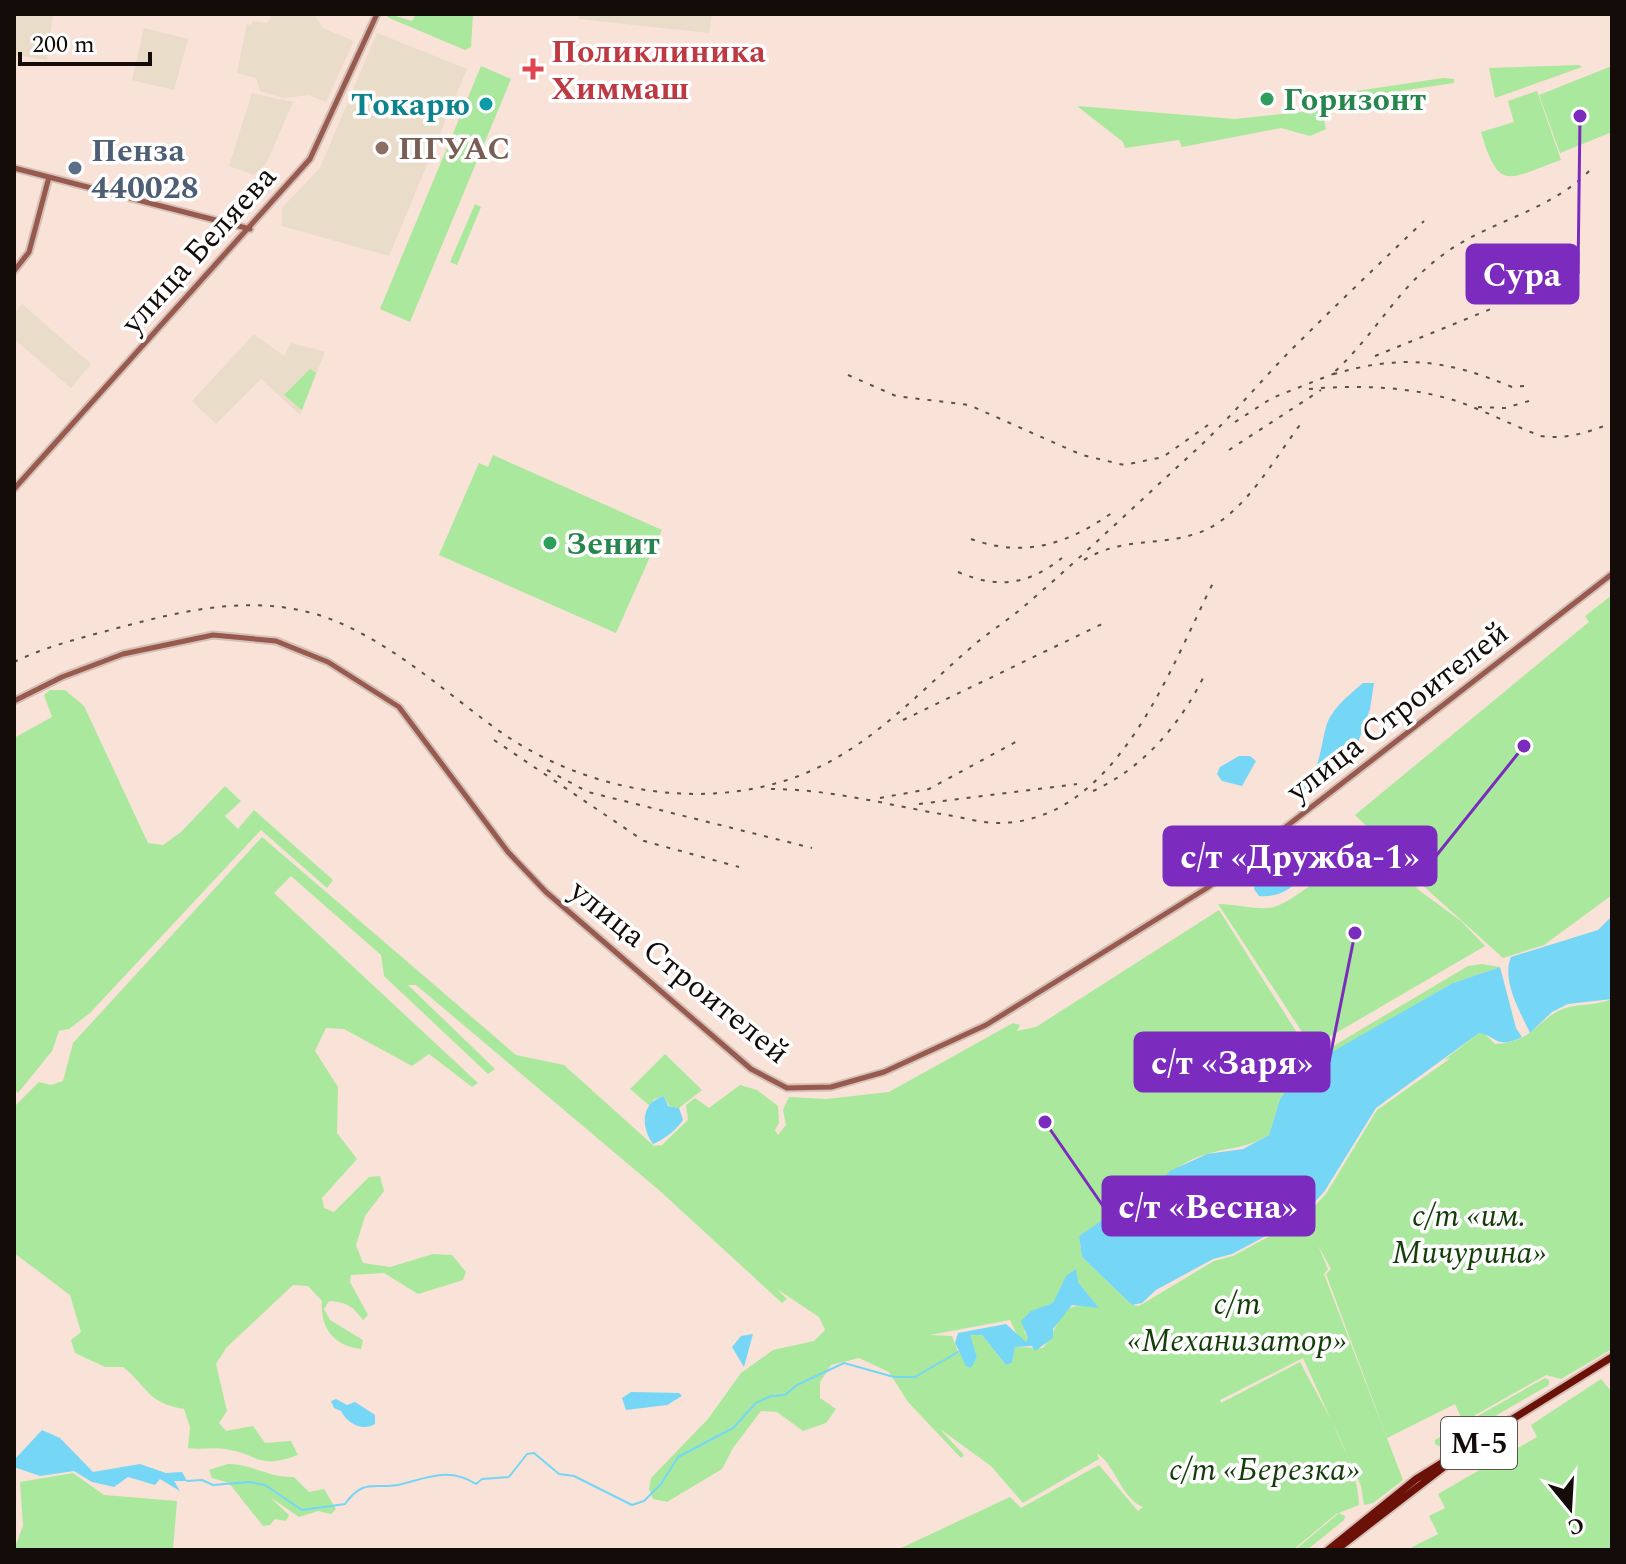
<svg xmlns="http://www.w3.org/2000/svg" width="1626" height="1564" viewBox="0 0 1626 1564" font-family="Spectral,serif">
	<rect width="100%" height="100%" fill="#f9e2d7"/>
	<path fill="#e9dcc8" d="M 14,14 L 53,14 L 47,60 L 14,55 Z
		M 273,14 L 314,14 L 323,28 L 354,41 L 326,102 L 309,95 L 284,98 L 260,91 L 256,78 L 237,73 L 247,24 L 251,25 L 253,21 L 267,23 Z
		M 579,14 L 712,14 L 709,33 L 579,19 Z
		M 144,28 L 188,39 L 174,90 L 132,80 Z
		M 377,33 L 467,69 L 389,256 L 282,226 L 282,208 L 320,168 Z
		M 252,93 L 293,102 L 267,162 L 254,175 L 229,166 Z
		M 22,304 L 91,364 L 71,388 L 14,339 L 14,314 Z
		M 254,334 L 284,356 L 291,343 L 325,352 L 300,415 L 261,379 L 216,424 L 192,401 Z"/>
	<path fill="#aae89d" fill-rule="evenodd" d="M 389,14 L 412,21 L 416,14 L 473,14 L 471,47 L 465,50 L 387,17 Z
		M 1579,65 L 1582,67 L 1495,98 L 1489,68 Z
		M 481,66 L 511,79 L 410,322 L 380,309 Z
		M 1612,66 L 1612,132 L 1560,153 L 1539,95 Z
		M 1443,78 L 1454,79 L 1454,83 L 1320,103 L 1326,129 L 1310,136 L 1281,128 L 1182,147 L 1179,140 L 1125,148 L 1123,142 L 1077,106 L 1235,119 L 1310,111 L 1317,97 Z
		M 1537,91 L 1561,160 C 1509,178 1499,194 1481,132 L 1514,122 L 1508,101 Z
		M 475,204 L 481,207 L 457,265 L 450,262 Z
		M 310,369 L 316,373 L 302,410 L 284,395 Z
		M 493,455 L 662,530 L 616,633 L 439,555 L 479,463 L 488,467 Z
		M 1612,595 L 1612,895 L 1544,945 L 1503,958 L 1420,883 L 1422,879 L 1355,815 L 1589,622 L 1585,616 Z
		M 50,690 L 65,690 L 84,706 L 148,843 L 163,845 L 181,832 L 225,786 L 241,801 L 225,816 L 238,829 L 254,810 L 333,880 L 327,888 L 261,830 L 90,1013 L 69,1029 L 59,1031 L 52,1051 L 18,1093 L 14,1089 L 14,738 L 52,717 L 44,695 Z
		M 262,837 L 516,1055 L 564,1065 L 654,1146 L 662,1145 L 688,1120 L 686,1105 L 695,1098 L 709,1108 L 740,1085 L 757,1090 L 778,1106 L 779,1123 L 775,1130 L 778,1135 L 786,1125 L 783,1110 L 789,1097 L 826,1099 L 889,1092 L 1013,1023 L 1020,1025 L 1017,1031 L 1036,1027 L 1219,910 L 1313,1058 L 1468,966 L 1482,964 L 1500,967 L 1453,983 L 1302,1070 L 1280,1099 L 1269,1135 C 1241,1150 1234,1146 1207,1154 C 1181,1161 1163,1179 1144,1198 L 1141,1195 L 1121,1204 L 1124,1205 L 1079,1236 L 1082,1257 L 1132,1305 L 1139,1306 L 1214,1261 L 1233,1256 L 1302,1219 L 1326,1194 L 1377,1110 L 1448,1060 L 1450,1058 L 1444,1060 L 1479,1033 L 1485,1034 L 1495,1044 C 1537,1042 1537,1016 1569,1007 C 1583,1004 1598,1005 1612,999 L 1612,1349 L 1561,1379 L 1546,1375 L 1463,1422 L 1455,1404 L 1387,1438 L 1326,1274 L 1331,1269 L 1318,1245 L 1328,1269 L 1324,1274 L 1403,1480 L 1373,1503 L 1364,1505 L 1361,1486 L 1303,1358 L 1220,1400 L 1221,1403 L 1300,1362 C 1320,1401 1359,1462 1359,1505 L 1336,1514 L 1293,1550 L 897,1550 L 1010,1497 L 1021,1508 L 1099,1465 L 1138,1511 L 1143,1507 C 1121,1498 1116,1466 1097,1453 L 1099,1459 L 1023,1503 L 991,1466 L 940,1429 L 964,1455 L 961,1458 L 908,1402 L 889,1372 L 859,1358 L 831,1365 L 820,1382 L 820,1398 L 836,1409 L 826,1423 L 803,1431 L 777,1412 L 761,1411 L 733,1448 L 722,1469 L 667,1502 L 653,1499 L 649,1489 L 651,1478 L 708,1419 L 741,1373 L 773,1350 L 814,1341 L 825,1330 L 819,1317 L 777,1289 L 787,1299 L 782,1303 L 660,1191 L 416,985 L 408,985 L 495,1069 L 488,1074 L 384,976 L 381,955 L 291,876 L 274,893 L 478,1083 L 472,1087 L 429,1054 L 412,1066 L 344,1029 L 326,1028 L 315,1051 L 338,1087 L 337,1133 L 357,1159 L 322,1198 L 324,1208 L 334,1212 L 369,1177 L 380,1176 L 384,1191 L 365,1216 L 356,1245 L 363,1263 L 390,1267 L 433,1254 L 452,1255 L 466,1272 L 463,1280 L 418,1294 L 384,1273 L 351,1275 L 350,1282 L 368,1315 L 363,1320 C 353,1306 346,1302 329,1301 L 324,1309 L 330,1320 L 363,1340 L 361,1349 C 334,1346 320,1328 322,1301 L 308,1286 L 293,1285 L 226,1348 L 216,1364 L 227,1411 L 219,1423 L 226,1431 L 253,1426 L 265,1443 L 291,1441 L 298,1455 C 256,1470 260,1454 225,1449 C 213,1447 200,1450 188,1448 L 190,1427 L 184,1409 C 147,1403 149,1388 123,1367 L 105,1367 L 75,1353 L 71,1340 L 81,1332 L 70,1295 L 14,1253 L 14,1107 L 39,1082 L 51,1085 L 63,1081 L 73,1043 ZM 1078,1282 L 1098,1307 C 1055,1299 1064,1322 1043,1348 L 1015,1347 L 1012,1363 L 1006,1365 L 982,1335 L 969,1335 L 977,1357 L 974,1362 L 958,1352 L 952,1336 L 930,1335 L 1010,1320 L 1019,1339 L 1026,1342 L 1028,1338 L 1024,1331 L 1046,1305 L 1053,1304 L 1062,1284 Z
		M 1371,840 L 1420,891 L 1461,921 L 1485,946 L 1312,1047 L 1218,904 C 1234,904 1251,909 1268,908 C 1291,908 1345,854 1371,840 Z
		M 665,1054 L 702,1090 L 679,1108 L 669,1106 L 664,1096 L 654,1099 L 650,1106 L 630,1089 Z
		M 1545,1378 L 1549,1380 L 1549,1385 L 1441,1447 L 1435,1444 L 1435,1440 Z
		M 1601,1379 L 1612,1392 L 1612,1550 L 1414,1550 L 1412,1547 L 1438,1534 L 1429,1516 L 1445,1508 L 1438,1494 L 1537,1437 L 1531,1425 Z
		M 228,1464 C 252,1464 269,1478 294,1477 L 309,1492 L 324,1489 L 336,1509 L 331,1514 L 318,1511 L 299,1517 L 270,1497 L 289,1515 L 286,1521 L 275,1519 L 270,1525 L 263,1526 L 229,1483 L 212,1478 L 209,1470 Z
		M 73,1473 L 104,1495 L 177,1501 L 173,1550 L 14,1550 L 23,1526 L 20,1482 Z
		M 1339,1513 L 1345,1516 L 1344,1520 L 1307,1550 L 1295,1550 Z"/>
	<path fill="#76d6f6" d="M 1363,683 L 1374,683 L 1370,709 L 1356,748 C 1350,751 1343,754 1338,758 C 1319,772 1319,791 1292,793 C 1296,782 1300,777 1312,776 C 1321,759 1321,745 1326,727 C 1331,709 1349,695 1363,683 Z
		M 1239,756 L 1250,756 L 1256,761 L 1242,786 L 1222,781 L 1217,774 L 1220,767 Z
		M 1314,828 L 1322,830 L 1326,836 C 1312,865 1296,899 1259,896 L 1254,889 L 1259,871 C 1279,858 1293,841 1314,828 Z
		M 1612,916 L 1612,999 L 1568,1004 L 1552,1012 L 1530,1033 C 1521,1013 1501,981 1511,957 L 1598,930 Z
		M 1500,967 L 1516,1028 L 1522,1037 C 1495,1050 1498,1036 1479,1033 L 1376,1108 L 1324,1192 L 1300,1218 L 1232,1254 L 1213,1259 L 1156,1290 L 1142,1303 L 1132,1305 L 1082,1257 L 1079,1236 L 1124,1205 L 1144,1198 L 1170,1171 L 1207,1154 L 1243,1149 L 1269,1135 L 1280,1099 L 1302,1069 L 1453,983 Z
		M 664,1096 L 668,1106 L 679,1108 L 683,1120 C 676,1130 665,1139 653,1144 C 641,1127 640,1103 664,1096 Z
		M 1076,1269 L 1078,1282 L 1099,1308 L 1072,1305 L 1053,1329 L 1053,1338 L 1035,1351 L 1032,1346 L 1015,1347 L 1012,1363 L 1006,1365 L 982,1335 L 970,1335 L 977,1357 L 971,1368 L 966,1366 L 955,1343 L 958,1333 L 1006,1324 L 1026,1342 L 1028,1338 L 1021,1321 L 1031,1311 L 1053,1303 L 1066,1276 Z
		M 753,1334 L 744,1367 L 732,1347 L 741,1336 Z
		M 631,1392 L 679,1393 L 682,1396 L 667,1405 L 626,1410 L 622,1398 Z
		M 336,1399 L 347,1405 L 355,1402 L 375,1415 L 375,1424 C 362,1432 347,1423 341,1411 L 334,1408 L 331,1401 Z
		M 42,1430 L 60,1438 L 93,1472 L 140,1464 L 166,1473 L 182,1472 L 187,1481 L 174,1481 L 180,1491 L 160,1479 L 155,1485 L 128,1477 L 114,1487 L 92,1482 L 74,1471 L 40,1476 L 14,1467 L 15,1459 Z"/>
	<g fill="none" stroke-linecap="round" stroke-linejoin="round">
		<path stroke="#76d6f6" stroke-width="2" d="M 187,1481 L 202,1480 L 213,1485 L 249,1482 L 265,1485 L 302,1510 L 345,1504 C 365,1476 376,1491 402,1484 C 429,1477 450,1467 476,1484 L 482,1479 L 509,1477 L 527,1454 L 534,1453 L 559,1474 L 574,1476 L 632,1505 L 644,1501 L 661,1484 L 678,1457 L 733,1428 L 756,1403 L 771,1396 L 785,1395 L 797,1385 L 844,1363 L 894,1377 L 915,1377 L 958,1352"/>
		<defs>
			<path id="secondary" d="M 14,168 L 250,229
				M 14,271 L 29,252 L 49,177
				M 14,489 L 310,159 L 377,14
				M 14,701 L 62,677 L 123,654 L 213,635 L 276,641 L 328,662 L 399,707 L 508,852 L 546,892 L 751,1069 L 787,1088 L 831,1087 L 884,1072 L 986,1025 L 1207,888 L 1612,574"/>
			<path id="highway" d="M 1328,1550 L 1416,1479 L 1612,1357
				M 1336,1550 L 1453,1460"/>
		</defs>
		<use href="#secondary" stroke="#d4c0b6" stroke-width="9"/>
		<use href="#highway" stroke="#d4c0b6" stroke-width="11"/>
		<use href="#secondary" stroke="#98594e" stroke-width="5"/>
		<use href="#highway" stroke="#6c1108" stroke-width="7"/>
		<path stroke="#5d504a" stroke-width="2" stroke-dasharray="4 8" stroke-linecap="butt" d="M 1375,356 L 1491,309
			M 848,375 L 896,396 L 969,405 L 1082,455 L 1124,465 L 1163,457 L 1208,425
			M 1524,386 L 1512,387 C 1445,359 1400,354 1331,375 C 1372,339 1397,289 1440,257 C 1486,221 1548,213 1589,171
			M 1309,389 C 1356,385 1404,386 1450,399 C 1480,408 1511,425 1541,436 C 1567,440 1588,432 1612,423
			M 1478,407 L 1505,408 L 1529,401
			M 1235,422 L 1272,398 L 1338,372
			M 1229,450 L 1321,390
			M 971,539 C 1027,559 1070,543 1116,510
			M 1084,560 C 1124,536 1158,547 1198,533 C 1244,517 1274,458 1303,421
			M 958,572 C 998,589 1028,585 1062,558
			M 14,662 C 45,647 77,639 110,630 C 185,610 258,591 333,620 C 394,645 443,690 495,728 C 576,787 687,811 784,781 C 864,756 913,697 975,644 C 992,630 1011,618 1028,603 C 1086,553 1141,500 1197,449 C 1230,418 1259,383 1290,351 C 1334,307 1379,264 1424,221
			M 903,720 L 1102,624
			M 494,740 L 644,841 L 739,867
			M 547,770 L 588,792 L 812,848
			M 771,789 C 829,789 889,805 946,815 C 963,817 983,824 1000,823 C 1117,821 1170,668 1214,581
			M 1093,791 C 1143,768 1179,726 1203,678
			M 880,798 L 929,789 L 1021,739
			M 919,804 L 1077,784"/>
	</g>
	<path fill="#e0444e" stroke="#fff" stroke-width="3" d="M529 57h8v8h8v8h-8v8h-8v-8h-8v-8h8z"/>
	<g fill="#2e9e5b" stroke="#fff" stroke-width="3">
		<circle cx="1267" cy="99" r="8"/>
		<circle cx="550" cy="543" r="8"/>
	</g>
	<circle fill="#0f9aa8" stroke="#fff" stroke-width="3" cx="486" cy="104" r="8"/>
	<circle fill="#8d6e63" stroke="#fff" stroke-width="3" cx="382" cy="148" r="8"/>
	<circle fill="#5c6f8a" stroke="#fff" stroke-width="3" cx="75" cy="168" r="8"/>
	<g text-anchor="middle" stroke-width="7" stroke-linejoin="round" paint-order="stroke">
		<rect fill="#fff" stroke="#5a5553" stroke-width="2" x="1441" y="1417" width="76" height="52" rx="6"/>
		<g font-size="30" font-weight="bold" fill="#140c09">
			<text x="1479" y="1453">М-5</text>
		</g>
		<g font-size="32" font-weight="bold" fill="#be3a42" stroke="#fff" text-anchor="start">
			<text x="551" y="62">Поликлиника<tspan x="551" dy="37">Химмаш</tspan></text>
		</g>
		<g font-size="32" font-weight="bold" fill="#27864d" stroke="#fff" text-anchor="start">
			<text x="1283" y="110">Горизонт</text>
			<text x="566" y="554">Зенит</text>
		</g>
		<g font-size="32" font-weight="bold" fill="#0d838f" stroke="#fff" text-anchor="end">
			<text x="470" y="115">Токарю</text>
		</g>
		<g font-size="32" font-weight="bold" fill="#785e54" stroke="#fff" text-anchor="start">
			<text x="398" y="159">ПГУАС</text>
		</g>
		<g font-size="32" font-weight="bold" fill="#4e5e75" stroke="#fff" text-anchor="start">
			<text x="91" y="161">Пенза<tspan x="91" dy="37">440028</tspan></text>
		</g>
		<g font-size="32" fill="#140c09" stroke="#fff">
			<text transform="translate(198 249) rotate(-48)" y="11">улица Беляева</text>
			<text transform="translate(1397 711) rotate(-38)" y="11">улица Строителей</text>
			<text transform="translate(680 971) rotate(39)" y="11">улица Строителей</text>
		</g>
		<g font-size="32" font-style="italic" fill="#133e08" stroke="#fff">
			<text x="1469" y="1226">с/т «им.<tspan x="1469" dy="37">Мичурина»</tspan></text>
			<text x="1237" y="1314">с/т<tspan x="1237" dy="37">«Механизатор»</tspan></text>
			<text x="1264" y="1480">с/т «Березка»</text>
		</g>
	</g>
	<path fill="none" stroke="#7b2cbf" stroke-width="3" d="M1580 116L1578 274M1524 746L1436 856M1355 933L1329 1062M1045 1122L1103 1206"/>
	<g fill="#7b2cbf" stroke="#fff" stroke-width="3">
		<circle cx="1580" cy="116" r="8"/>
		<circle cx="1524" cy="746" r="8"/>
		<circle cx="1355" cy="933" r="8"/>
		<circle cx="1045" cy="1122" r="8"/>
	</g>
	<g fill="#7b2cbf" stroke="#7b2cbf" stroke-width="3">
		<rect x="1467" y="245" width="111" height="58" rx="8"/>
		<rect x="1164" y="827" width="272" height="58" rx="8"/>
		<rect x="1135" y="1033" width="194" height="58" rx="8"/>
		<rect x="1103" y="1177" width="211" height="58" rx="8"/>
	</g>
	<g font-size="34" text-anchor="middle" font-weight="bold" fill="#fff">
		<text x="1522" y="286">Сура</text>
		<text x="1300" y="868">с/т «Дружба-1»</text>
		<text x="1232" y="1074">с/т «Заря»</text>
		<text x="1208" y="1218">с/т «Весна»</text>
	</g>
	<rect width="1626" height="1564" fill="none" stroke="#140c09" stroke-width="32"/>
	<g transform="translate(1570 1508) rotate(162)" stroke="#ffffff" stroke-width="6" paint-order="stroke">
	<path d="M0-6L14 30L0 20L-14 30Z" fill="#140c09"/>
	<text y="-12" font-size="22" font-weight="bold" text-anchor="middle" fill="#140c09">С</text>
	</g>
	<path d="M20 52v12h130v-12" fill="none" stroke="#140c09" stroke-width="4"/>
	<text x="32" y="52" font-size="24" fill="#140c09" stroke="#ffffff" stroke-width="6" paint-order="stroke">200 m</text>
</svg>
